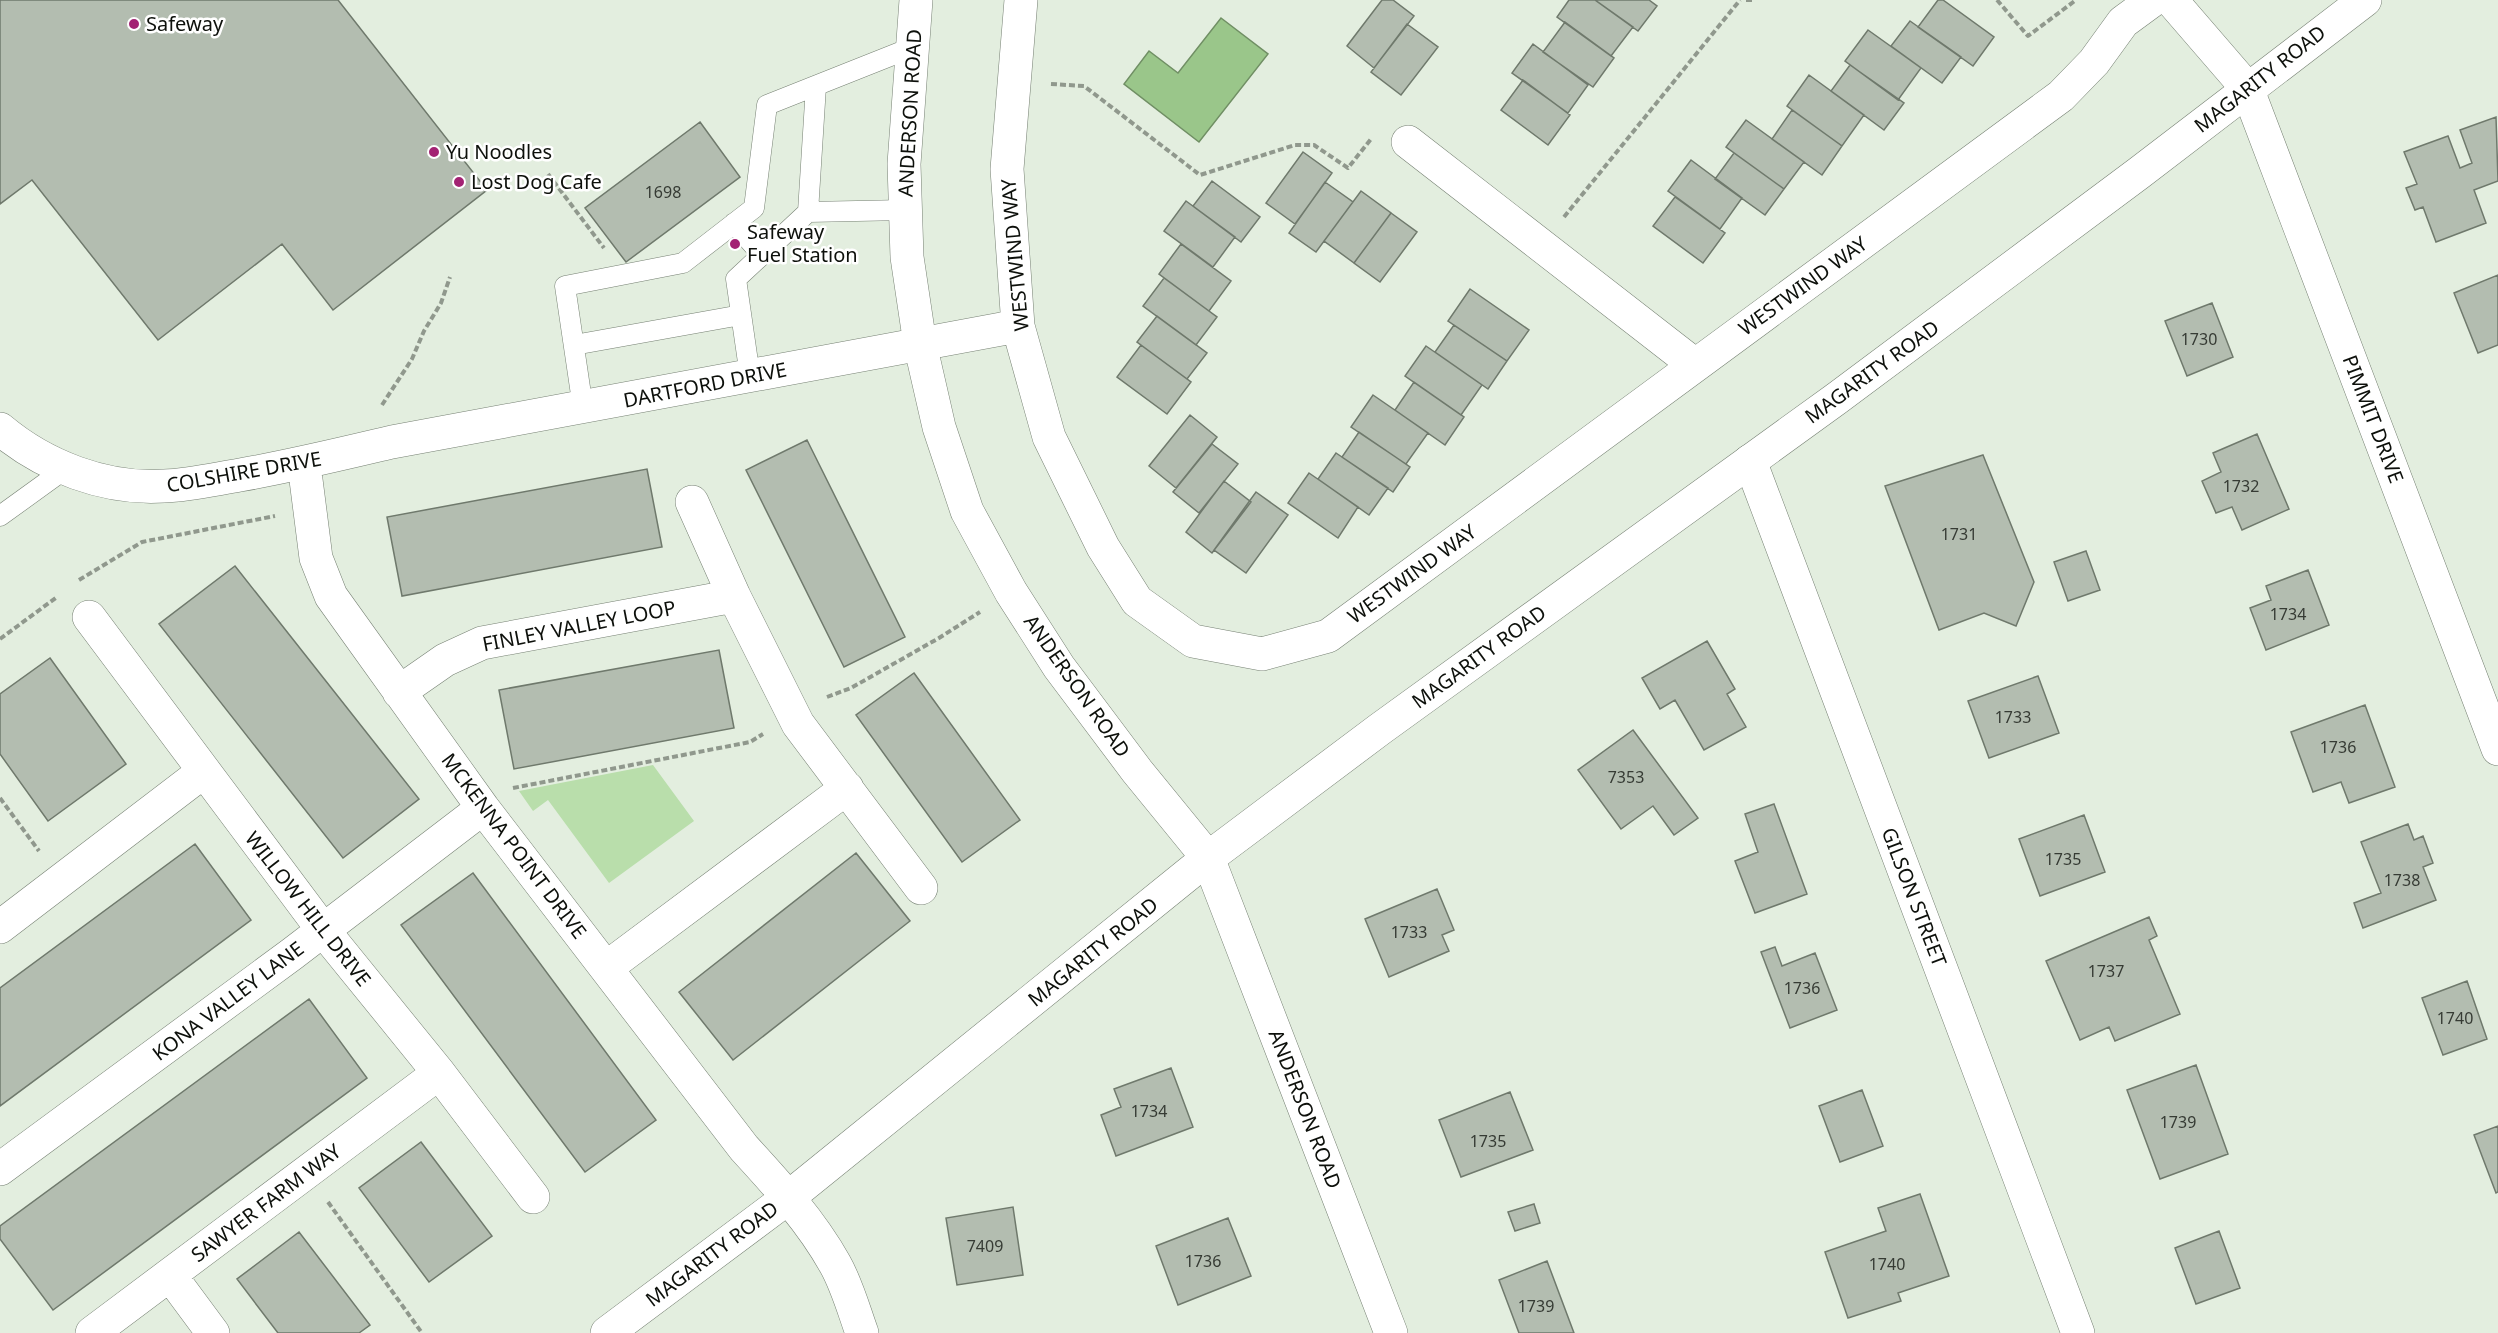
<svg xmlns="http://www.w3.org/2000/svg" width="2498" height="1333" viewBox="0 0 2498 1333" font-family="'Noto Sans',sans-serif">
	<rect width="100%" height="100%" fill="#e3eedf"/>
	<path fill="#b9deab" d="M 653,765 L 694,821 L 609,883 L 548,800 L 533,811 L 519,791 Z"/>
	<path fill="#9ac68a" stroke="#708f64" stroke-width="1.5" d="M 1221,18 L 1268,54 L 1199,142 L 1124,84 L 1149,51 L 1178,73 Z"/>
	<path fill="#b3bdb0" stroke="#6f796c" stroke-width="1.5" d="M 0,0 L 338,0 L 487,190 L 333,310 L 282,244 L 158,340 L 32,180 L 0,204 Z
		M 1382,0 L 1393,0 L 1414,16 L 1374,68 L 1347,46 Z
		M 1569,0 L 1595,0 L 1633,27 L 1611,56 L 1557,17 Z
		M 1595,0 L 1649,0 L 1657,6 L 1638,31 Z
		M 1938,0 L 1943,0 L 1994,37 L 1973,66 L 1918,27 Z
		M 1910,21 L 1961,57 L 1942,83 L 1891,46 Z
		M 1565,22 L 1614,58 L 1593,87 L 1543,52 Z
		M 1407,24 L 1438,47 L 1401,95 L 1371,72 Z
		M 1868,30 L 1921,68 L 1898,100 L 1845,61 Z
		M 1533,44 L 1588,85 L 1568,113 L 1512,73 Z
		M 1850,65 L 1904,103 L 1884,130 L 1831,91 Z
		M 1809,75 L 1864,115 L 1842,146 L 1787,106 Z
		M 1523,80 L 1570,115 L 1548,145 L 1501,110 Z
		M 1792,110 L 1842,146 L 1822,175 L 1772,139 Z
		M 2496,117 L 2498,181 L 2474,190 L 2486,223 L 2436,242 L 2423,207 L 2415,210 L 2406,188 L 2417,184 L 2404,152 L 2448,136 L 2460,168 L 2472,163 L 2460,130 Z
		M 1746,120 L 1804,162 L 1784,189 L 1726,147 Z
		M 700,122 L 740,177 L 626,262 L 585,208 Z
		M 1303,152 L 1332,173 L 1295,224 L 1266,203 Z
		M 1734,153 L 1784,189 L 1765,215 L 1715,179 Z
		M 1691,160 L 1742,198 L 1720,229 L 1668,191 Z
		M 1212,181 L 1260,217 L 1241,242 L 1193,206 Z
		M 1325,182 L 1353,202 L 1316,252 L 1289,233 Z
		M 1361,191 L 1391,213 L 1354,263 L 1324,241 Z
		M 1675,197 L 1725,233 L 1703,263 L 1653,226 Z
		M 1186,201 L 1235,237 L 1213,267 L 1164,231 Z
		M 1391,213 L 1417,232 L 1380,282 L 1354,263 Z
		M 1181,244 L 1231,281 L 1209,311 L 1159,274 Z
		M 2498,275 L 2498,345 L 2478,353 L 2454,293 Z
		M 1164,278 L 1217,317 L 1196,345 L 1143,306 Z
		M 1470,289 L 1529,330 L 1507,361 L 1448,321 Z
		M 2212,303 L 2233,357 L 2187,376 L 2165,321 Z
		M 1157,316 L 1207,353 L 1187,379 L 1137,342 Z
		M 1454,325 L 1507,361 L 1488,389 L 1435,352 Z
		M 1141,345 L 1191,382 L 1167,414 L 1117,377 Z
		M 1426,346 L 1482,385 L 1461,415 L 1405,376 Z
		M 1414,382 L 1464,417 L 1445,445 L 1395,410 Z
		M 1373,395 L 1428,433 L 1406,464 L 1351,427 Z
		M 1190,415 L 1217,437 L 1176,488 L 1149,466 Z
		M 1359,432 L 1410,467 L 1393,492 L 1342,457 Z
		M 2257,434 L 2289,509 L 2242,530 L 2232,507 L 2216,513 L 2202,481 L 2221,472 L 2213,453 Z
		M 807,440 L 905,637 L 844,667 L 746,470 Z
		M 1212,444 L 1238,464 L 1199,513 L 1173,492 Z
		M 1336,453 L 1388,488 L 1369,515 L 1318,479 Z
		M 1983,455 L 2034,582 L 2016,626 L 1984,613 L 1939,630 L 1885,486 Z
		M 647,469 L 662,547 L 402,596 L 387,517 Z
		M 1309,473 L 1358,507 L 1338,538 L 1288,503 Z
		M 1224,481 L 1251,502 L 1212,553 L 1186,532 Z
		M 1256,492 L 1288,515 L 1246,573 L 1214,550 Z
		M 2086,551 L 2100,590 L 2068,601 L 2054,562 Z
		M 235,566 L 419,799 L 343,858 L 159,624 Z
		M 2308,570 L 2329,625 L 2266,650 L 2250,608 L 2271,600 L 2266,586 Z
		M 1707,641 L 1735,689 L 1727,694 L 1746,727 L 1704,750 L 1675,700 L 1660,709 L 1642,678 Z
		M 719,650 L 734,728 L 514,769 L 499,690 Z
		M 50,658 L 126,764 L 48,821 L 0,754 L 0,694 Z
		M 914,673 L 1020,820 L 962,862 L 856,715 Z
		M 2038,676 L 2059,733 L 1989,758 L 1968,701 Z
		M 2365,705 L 2395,787 L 2349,803 L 2341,782 L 2313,792 L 2291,732 Z
		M 1633,730 L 1698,818 L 1674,835 L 1653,806 L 1621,829 L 1578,770 Z
		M 1774,804 L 1807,894 L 1755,913 L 1735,861 L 1758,852 L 1745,814 Z
		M 2084,815 L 2105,872 L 2040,896 L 2019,839 Z
		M 2408,824 L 2414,840 L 2423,836 L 2433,863 L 2423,867 L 2436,900 L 2363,928 L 2354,903 L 2381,893 L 2361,842 Z
		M 195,844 L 251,920 L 0,1106 L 0,988 Z
		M 856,853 L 910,921 L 733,1060 L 679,992 Z
		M 473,873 L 656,1120 L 585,1172 L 401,925 Z
		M 1437,889 L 1454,930 L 1442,935 L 1449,951 L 1389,977 L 1365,919 Z
		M 2149,917 L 2157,936 L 2149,940 L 2180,1014 L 2115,1041 L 2109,1027 L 2080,1040 L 2046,961 Z
		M 1775,947 L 1782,966 L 1815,953 L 1837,1010 L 1790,1028 L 1761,952 Z
		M 2467,981 L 2487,1039 L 2443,1055 L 2422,998 Z
		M 309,999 L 367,1078 L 53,1310 L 0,1239 L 0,1226 Z
		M 2196,1065 L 2228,1154 L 2160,1179 L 2127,1090 Z
		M 1171,1068 L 1193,1127 L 1116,1156 L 1101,1115 L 1121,1107 L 1114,1089 Z
		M 1862,1090 L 1883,1146 L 1840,1162 L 1819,1106 Z
		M 1510,1092 L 1533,1150 L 1461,1177 L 1439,1120 Z
		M 2498,1126 L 2498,1192 L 2496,1193 L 2474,1135 Z
		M 421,1142 L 492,1236 L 429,1282 L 359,1188 Z
		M 1920,1194 L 1949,1276 L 1898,1293 L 1901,1301 L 1848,1318 L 1825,1252 L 1886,1231 L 1878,1208 Z
		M 1534,1204 L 1540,1223 L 1515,1231 L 1508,1212 Z
		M 1013,1207 L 1023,1275 L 957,1285 L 946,1218 Z
		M 1228,1218 L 1251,1276 L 1178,1305 L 1156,1246 Z
		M 2219,1231 L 2240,1288 L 2196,1304 L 2175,1248 Z
		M 299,1232 L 370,1325 L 359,1333 L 278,1333 L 237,1279 Z
		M 1547,1261 L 1574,1333 L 1519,1333 L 1499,1280 Z"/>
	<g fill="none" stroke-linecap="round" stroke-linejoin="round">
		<defs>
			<path id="service" d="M 808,212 L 816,86
				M 734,223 L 762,255
				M 574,345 L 741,315
				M 750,376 L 736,279 L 808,212 L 905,210
				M 583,408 L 565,286 L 683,263 L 754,208 L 767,105 L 913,47
				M 0,516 L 65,469"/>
			<path id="minor" d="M 1021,0 L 1007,169 L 1018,326 L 1049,437 L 1103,547 L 1137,601 L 1193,641 L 1262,654 L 1328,636 L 2061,96 L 2094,62 L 2123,22 L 2153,0
				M 2171,0 L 2247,88 L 2498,749
				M 1408,142 L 1695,365
				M 0,429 C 44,466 105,490 164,486 C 190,485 215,479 240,475 C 292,466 341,454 392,442 L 1018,326
				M 1750,461 L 2078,1333
				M 304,464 L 316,558 L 331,596 L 483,808 L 744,1148 C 777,1184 811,1221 835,1264 C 847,1285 854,1311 862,1333
				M 692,502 L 734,596 L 798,724 L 921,888
				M 89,617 L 323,930 L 439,1073 L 533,1197
				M 399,692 L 445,660 L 482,643 L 734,596
				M 0,927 L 203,772
				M 606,968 L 847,788
				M 0,1169 L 292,954 L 483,808
				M 170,1275 L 213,1333
				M 92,1333 L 439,1073"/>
			<path id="tertiary" d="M 916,0 L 904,164 L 907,257 L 920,344 L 939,427 L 967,511 L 1011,592 L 1059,667 L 1137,771 L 1208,858 L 1391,1333"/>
			<path id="secondary" d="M 607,1333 L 789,1197 L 1208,858 L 1380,729 L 1836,399 L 2139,173 L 2365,0"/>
		</defs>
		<use href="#service" stroke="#768073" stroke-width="21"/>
		<use href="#minor" stroke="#768073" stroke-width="34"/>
		<use href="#tertiary" stroke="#768073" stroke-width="34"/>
		<use href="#secondary" stroke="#768073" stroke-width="34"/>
		<path stroke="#90988d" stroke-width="4" stroke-dasharray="6 3" stroke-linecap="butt" d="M 1746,0 L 1752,0
			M 1997,0 L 2028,36 L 2076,0
			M 1051,84 L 1084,86 L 1200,175 L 1295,145 L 1314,145 L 1348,168 L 1371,139
			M 548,174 L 604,248
			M 1564,217 L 1740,0
			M 382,405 L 412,359 L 424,331 L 441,303 L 450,277
			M 79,580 L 142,542 L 275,516
			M 0,639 L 57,597
			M 827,697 L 851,688 L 939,638 L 980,612
			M 513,788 L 750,742 L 763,734
			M 0,798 L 39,851
			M 328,1202 L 422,1333"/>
		<use href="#service" stroke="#fff" stroke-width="20"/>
		<use href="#minor" stroke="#fff" stroke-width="33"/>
		<use href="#tertiary" stroke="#fff" stroke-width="33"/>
		<use href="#secondary" stroke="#fff" stroke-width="33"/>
	</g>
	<g fill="#a32273" stroke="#fff" stroke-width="2">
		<circle cx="134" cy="24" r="6"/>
		<circle cx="434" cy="152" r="6"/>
		<circle cx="459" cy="182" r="6"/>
		<circle cx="735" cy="244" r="6"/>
	</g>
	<g text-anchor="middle" stroke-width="5" stroke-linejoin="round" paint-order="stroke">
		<g font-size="16" fill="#363b34">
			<text x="663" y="198">1698</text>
			<text x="2199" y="345">1730</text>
			<text x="2241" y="492">1732</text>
			<text x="1959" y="540">1731</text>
			<text x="2288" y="620">1734</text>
			<text x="2013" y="723">1733</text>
			<text x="2338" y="753">1736</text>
			<text x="1626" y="783">7353</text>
			<text x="2063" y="865">1735</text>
			<text x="2402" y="886">1738</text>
			<text x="1409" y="938">1733</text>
			<text x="2106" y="977">1737</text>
			<text x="1802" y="994">1736</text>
			<text x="2455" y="1024">1740</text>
			<text x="1149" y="1117">1734</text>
			<text x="2178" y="1128">1739</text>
			<text x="1488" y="1147">1735</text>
			<text x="985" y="1252">7409</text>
			<text x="1203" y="1267">1736</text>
			<text x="1887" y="1270">1740</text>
			<text x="1536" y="1312">1739</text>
		</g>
		<g font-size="20" fill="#0d100b" stroke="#fff" text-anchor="start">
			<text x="146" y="31">Safeway</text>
			<text x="446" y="159">Yu Noodles</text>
			<text x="471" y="189">Lost Dog Cafe</text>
			<text x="747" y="239">Safeway<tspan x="747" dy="23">Fuel Station</tspan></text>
		</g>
		<g font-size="20" fill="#0d100b" stroke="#fff">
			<text transform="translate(2260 79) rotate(-38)" y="7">MAGARITY ROAD</text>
			<text transform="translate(910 113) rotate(-87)" y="7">ANDERSON ROAD</text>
			<text transform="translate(1015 255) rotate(-95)" y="7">WESTWIND WAY</text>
			<text transform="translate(1803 286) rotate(-36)" y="7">WESTWIND WAY</text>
			<text transform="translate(1872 372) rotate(-36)" y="7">MAGARITY ROAD</text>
			<text transform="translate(705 385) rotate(-11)" y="7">DARTFORD DRIVE</text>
			<text transform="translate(2373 419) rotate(69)" y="7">PIMMIT DRIVE</text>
			<text transform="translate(244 472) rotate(-10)" y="7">COLSHIRE DRIVE</text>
			<text transform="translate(1412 574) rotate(-36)" y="7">WESTWIND WAY</text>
			<text transform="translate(579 626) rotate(-11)" y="7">FINLEY VALLEY LOOP</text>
			<text transform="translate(1479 657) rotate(-36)" y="7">MAGARITY ROAD</text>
			<text transform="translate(1077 686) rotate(55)" y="7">ANDERSON ROAD</text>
			<text transform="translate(514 846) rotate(53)" y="7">MCKENNA POINT DRIVE</text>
			<text transform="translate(1914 897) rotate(69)" y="7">GILSON STREET</text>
			<text transform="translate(308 909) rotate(52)" y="7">WILLOW HILL DRIVE</text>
			<text transform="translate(1093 952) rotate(-39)" y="7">MAGARITY ROAD</text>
			<text transform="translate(228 1001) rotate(-37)" y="7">KONA VALLEY LANE</text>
			<text transform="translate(1305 1109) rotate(69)" y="7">ANDERSON ROAD</text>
			<text transform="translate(266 1203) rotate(-37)" y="7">SAWYER FARM WAY</text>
			<text transform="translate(712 1254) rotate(-37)" y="7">MAGARITY ROAD</text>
		</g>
	</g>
</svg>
